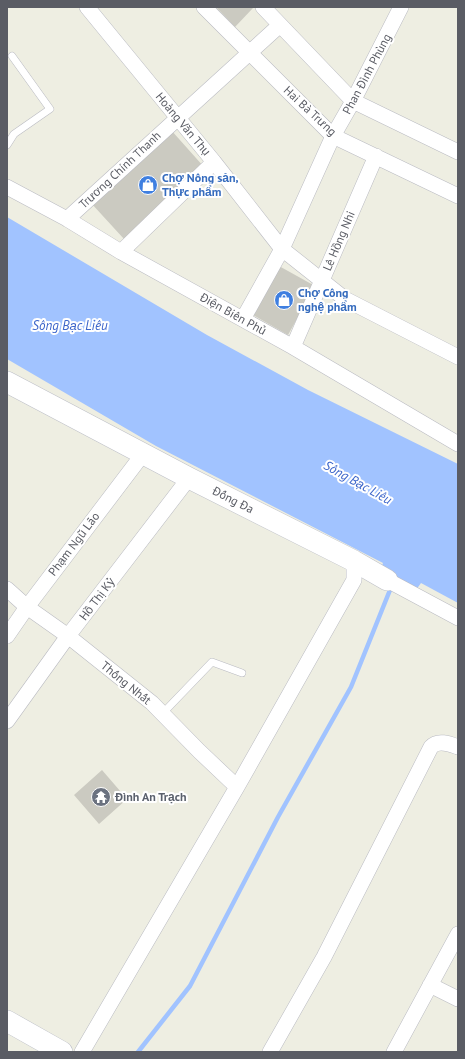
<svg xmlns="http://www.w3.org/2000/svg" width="465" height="1059" viewBox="0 0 465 1059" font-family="'PT Sans',sans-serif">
	<rect width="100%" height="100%" fill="#eeeee2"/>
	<path fill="#a1c3ff" d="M 7,217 L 207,335 L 308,390 L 458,464 L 458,603 L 421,583 L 416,590 L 380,571 L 383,563 L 156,446 L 7,359 Z"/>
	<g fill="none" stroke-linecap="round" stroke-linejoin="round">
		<path stroke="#a1c3ff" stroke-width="4.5" d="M 138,1052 L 190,986 L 278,817 L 351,687 L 392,585"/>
	</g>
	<path fill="#cbcac1" d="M 216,7 L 252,7 L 253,8 L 235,27 Z
		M 171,130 L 204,167 L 124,239 L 91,203 Z
		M 279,266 L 315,286 L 288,335 L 253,315 Z
		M 102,770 L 127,799 L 99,824 L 74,795 Z"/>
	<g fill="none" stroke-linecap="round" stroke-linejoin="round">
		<defs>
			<path id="lane" d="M 7,145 L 14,134 L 50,109 L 12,56
				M 162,714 L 212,662 L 242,673"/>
			<path id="street" d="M 87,7 L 214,162 L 282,249 L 345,299 L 458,357
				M 204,7 L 333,136 L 458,196
				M 263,7 L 353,101 L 458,152
				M 7,187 L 67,219 L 121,252 L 293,347 L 458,444
				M 67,219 L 280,25
				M 121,252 L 214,162
				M 243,319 L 282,249 L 333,136 L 353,101 L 401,7
				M 293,347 L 376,156
				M 387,580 L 458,618
				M 7,589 L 27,607 L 68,636 L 152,703 L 199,751 L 237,787
				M 7,636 L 27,607 L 143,454
				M 7,721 L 68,636 L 189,478
				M 430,985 L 458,999
				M 82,1052 L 237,787 L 354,580 L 354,561
				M 270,1052 L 324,957 L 431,747 C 438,739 450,744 458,747
				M 394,1052 L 458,934"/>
			<path id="secondary" d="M 7,382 L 189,478 L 354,561 L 387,580
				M 7,1021 L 62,1052"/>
		</defs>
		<use href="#lane" stroke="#babbc2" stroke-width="8"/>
		<use href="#street" stroke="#babbc2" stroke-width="16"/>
		<use href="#secondary" stroke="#bec0c8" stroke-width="22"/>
		<use href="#lane" stroke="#fff" stroke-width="7"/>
		<use href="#street" stroke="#fff" stroke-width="15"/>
		<use href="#secondary" stroke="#fff" stroke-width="21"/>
	</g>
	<defs>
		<symbol id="shop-disc" viewBox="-11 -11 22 22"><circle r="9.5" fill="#3f7fe0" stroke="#fff"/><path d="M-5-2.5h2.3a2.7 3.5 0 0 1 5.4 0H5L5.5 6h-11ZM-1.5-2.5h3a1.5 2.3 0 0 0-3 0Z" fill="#fff"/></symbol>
		<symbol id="temple-disc" viewBox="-11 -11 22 22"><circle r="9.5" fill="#6b7280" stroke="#fff"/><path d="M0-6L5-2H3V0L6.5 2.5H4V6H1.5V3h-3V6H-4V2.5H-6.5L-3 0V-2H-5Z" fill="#fff"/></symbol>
	</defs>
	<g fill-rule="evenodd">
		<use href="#shop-disc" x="137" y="174" width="22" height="22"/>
		<use href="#shop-disc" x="273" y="289" width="22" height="22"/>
		<use href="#temple-disc" x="90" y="786" width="22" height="22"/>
	</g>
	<g text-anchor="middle" stroke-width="4" stroke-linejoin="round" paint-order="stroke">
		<g font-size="12" fill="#5a5c64" stroke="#fff">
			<text transform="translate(367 74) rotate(-62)" y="4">Phan Đình Phùng</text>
			<text transform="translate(310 111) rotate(43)" y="4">Hai Bà Trưng</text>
			<text transform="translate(183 124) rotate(50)" y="4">Hoàng Văn Thụ</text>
			<text transform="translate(120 170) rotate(-43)" y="4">Trương Chính Thanh</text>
			<text transform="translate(339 241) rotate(-67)" y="4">Lê Hồng Nhi</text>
			<text transform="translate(233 314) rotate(29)" y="4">Điện Biên Phủ</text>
			<text transform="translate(233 500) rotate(27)" y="4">Đống Đa</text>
			<text transform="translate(74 544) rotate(-53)" y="4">Phạm Ngũ Lão</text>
			<text transform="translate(97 599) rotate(-53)" y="4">Hồ Thị Kỷ</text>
			<text transform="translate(126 683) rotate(39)" y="4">Thống Nhất</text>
		</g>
		<g font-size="12" font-weight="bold" fill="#366cbe" stroke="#fff" text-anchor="start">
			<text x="162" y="182">Chợ Nông sản,<tspan x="162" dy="14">Thực phẩm</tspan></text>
			<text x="298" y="297">Chợ Công<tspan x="298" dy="14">nghệ phẩm</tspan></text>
		</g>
		<g font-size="12" font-weight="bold" fill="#5b616d" stroke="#fff" text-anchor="start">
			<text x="115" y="801">Đình An Trạch</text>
		</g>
		<g font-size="13" font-style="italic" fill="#3c65ca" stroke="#fff">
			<text x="70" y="330">Sông Bạc Liêu</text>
			<text transform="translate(358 482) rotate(29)" y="5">Sông Bạc Liêu</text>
		</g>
	</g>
	<rect width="465" height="1059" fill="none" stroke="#5a5c64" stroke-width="16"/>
</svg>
